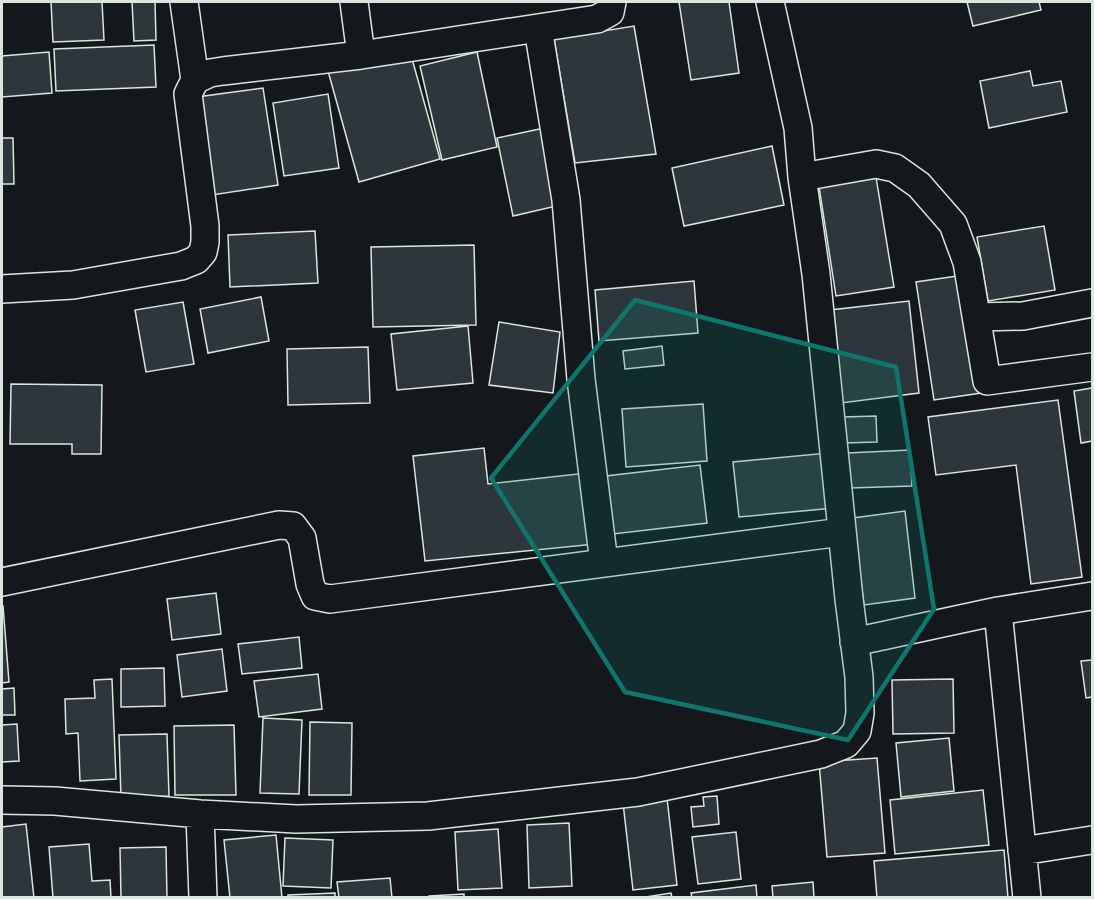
<svg xmlns="http://www.w3.org/2000/svg" width="1094" height="899" viewBox="0 0 1094 899" font-family="Quicksand,sans-serif">
	<rect width="100%" height="100%" fill="#14181c"/>
	<path fill="#2c363c" stroke="#d8e6dc" stroke-width="1.5" d="M 51,2 L 102,2 L 104,40 L 53,42 Z
		M 132,2 L 155,2 L 156,40 L 134,41 Z
		M 679,2 L 729,2 L 739,73 L 691,80 Z
		M 967,2 L 1039,2 L 1041,10 L 973,26 Z
		M 634,26 L 656,154 L 575,163 L 554,39 Z
		M 154,45 L 156,87 L 56,91 L 54,49 Z
		M 409,48 L 440,159 L 359,182 L 328,71 Z
		M 49,52 L 52,93 L 2,97 L 2,56 Z
		M 477,52 L 497,147 L 442,160 L 420,66 Z
		M 1030,71 L 1033,86 L 1061,81 L 1067,112 L 989,128 L 980,81 Z
		M 263,88 L 278,185 L 212,195 L 197,97 Z
		M 328,94 L 339,168 L 284,176 L 273,103 Z
		M 549,127 L 565,204 L 513,216 L 497,138 Z
		M 2,138 L 13,138 L 14,184 L 2,184 Z
		M 772,146 L 784,205 L 684,226 L 672,168 Z
		M 875,171 L 894,287 L 836,296 L 818,180 Z
		M 1044,226 L 1055,290 L 988,301 L 977,237 Z
		M 315,231 L 318,283 L 230,287 L 228,235 Z
		M 474,245 L 476,325 L 373,327 L 371,247 Z
		M 964,275 L 981,393 L 934,400 L 916,282 Z
		M 694,281 L 698,333 L 599,341 L 595,290 Z
		M 261,297 L 269,341 L 208,353 L 200,309 Z
		M 909,301 L 919,393 L 841,403 L 830,310 Z
		M 183,302 L 194,364 L 146,372 L 135,310 Z
		M 499,322 L 560,332 L 553,393 L 489,385 Z
		M 468,326 L 473,383 L 397,390 L 391,334 Z
		M 662,346 L 664,365 L 625,369 L 623,351 Z
		M 368,347 L 370,403 L 288,405 L 287,349 Z
		M 11,384 L 102,385 L 101,454 L 72,454 L 72,444 L 10,444 Z
		M 1092,388 L 1092,441 L 1081,443 L 1074,391 Z
		M 1058,400 L 1082,577 L 1031,584 L 1016,465 L 936,475 L 928,417 Z
		M 703,404 L 707,461 L 626,467 L 622,409 Z
		M 876,416 L 877,442 L 844,443 L 843,417 Z
		M 484,448 L 488,484 L 587,473 L 595,544 L 425,561 L 413,456 Z
		M 910,450 L 912,486 L 850,488 L 848,453 Z
		M 828,453 L 834,508 L 739,517 L 733,462 Z
		M 700,465 L 707,523 L 613,534 L 606,476 Z
		M 905,511 L 915,598 L 864,605 L 853,518 Z
		M 216,593 L 221,634 L 172,640 L 167,599 Z
		M 2,606 L 3,606 L 9,682 L 2,683 Z
		M 299,637 L 302,668 L 242,674 L 238,644 Z
		M 222,649 L 227,691 L 182,697 L 177,655 Z
		M 1092,660 L 1092,697 L 1086,698 L 1081,661 Z
		M 164,668 L 165,706 L 121,707 L 121,669 Z
		M 318,674 L 322,709 L 259,717 L 254,681 Z
		M 112,679 L 116,779 L 80,781 L 78,733 L 66,734 L 65,699 L 95,698 L 94,680 Z
		M 953,679 L 954,733 L 893,734 L 892,680 Z
		M 14,688 L 15,715 L 2,715 L 2,689 Z
		M 263,718 L 302,720 L 299,794 L 260,793 Z
		M 310,722 L 352,723 L 351,795 L 309,795 Z
		M 17,724 L 19,761 L 2,762 L 2,725 Z
		M 234,725 L 236,795 L 175,795 L 174,726 Z
		M 167,734 L 169,796 L 121,798 L 119,735 Z
		M 949,738 L 954,791 L 901,797 L 896,743 Z
		M 877,758 L 885,853 L 827,857 L 819,762 Z
		M 983,790 L 989,845 L 895,854 L 890,800 Z
		M 717,796 L 719,824 L 693,827 L 691,807 L 704,806 L 703,797 Z
		M 667,798 L 677,885 L 633,890 L 623,803 Z
		M 569,823 L 572,886 L 529,888 L 527,825 Z
		M 26,824 L 34,898 L 2,898 L 2,827 Z
		M 498,829 L 502,888 L 458,890 L 455,832 Z
		M 736,832 L 741,879 L 698,884 L 692,837 Z
		M 276,835 L 282,898 L 230,898 L 224,840 Z
		M 285,838 L 333,840 L 331,888 L 283,886 Z
		M 89,844 L 92,881 L 110,880 L 111,898 L 53,898 L 49,847 Z
		M 166,847 L 167,898 L 121,898 L 120,848 Z
		M 1004,850 L 1008,898 L 877,898 L 874,861 Z
		M 390,878 L 392,898 L 339,898 L 337,882 Z
		M 813,882 L 814,898 L 773,898 L 772,886 Z
		M 756,885 L 757,898 L 692,898 L 691,893 Z
		M 335,893 L 335,898 L 288,898 L 288,895 Z
		M 671,893 L 672,898 L 639,898 Z
		M 464,894 L 464,898 L 429,898 L 429,896 Z"/>
	<g fill="none" stroke-linecap="round" stroke-linejoin="round">
		<defs>
			<path id="street" d="M 184,2 L 195,80
				M 354,2 L 361,55
				M 538,28 L 566,200 L 581,379 L 604,563
				M 802,177 L 876,164 L 895,168 L 919,185 L 953,224 L 967,262 L 987,381 L 1092,367
				M 2,289 L 73,285 L 181,266 L 196,260 L 203,252 L 205,242 L 205,226 L 188,94 L 195,80 L 210,73 L 223,71 L 361,55 L 597,19 L 610,12 L 612,2
				M 977,317 L 1023,316 L 1092,303
				M 2,582 L 279,525 L 293,526 L 302,538 L 310,584 L 315,596 L 330,599 L 842,532
				M 998,611 L 1027,898
				M 854,642 L 998,611 L 1092,596
				M 2,800 L 55,801 L 200,814 L 296,819 L 428,816 L 638,792 L 821,754 L 846,744 L 857,731 L 860,713 L 859,677 L 849,599 L 816,274 L 802,177 L 798,128 L 770,2
				M 200,814 L 203,898
				M 1022,851 L 1092,840"/>
		</defs>
		<use href="#street" stroke="#d8e6dc" stroke-width="30"/>
		<use href="#street" stroke="#14181c" stroke-width="27"/>
	</g>
	<path fill="#0f766e" fill-opacity="0.2" stroke="#0f766e" stroke-width="4.5" stroke-linejoin="round" d="M 635,300 L 896,367 L 934,609 L 848,740 L 625,692 L 491,478 Z"/>
	<rect width="1094" height="899" fill="none" stroke="#d8e6dc" stroke-width="6"/>
</svg>
